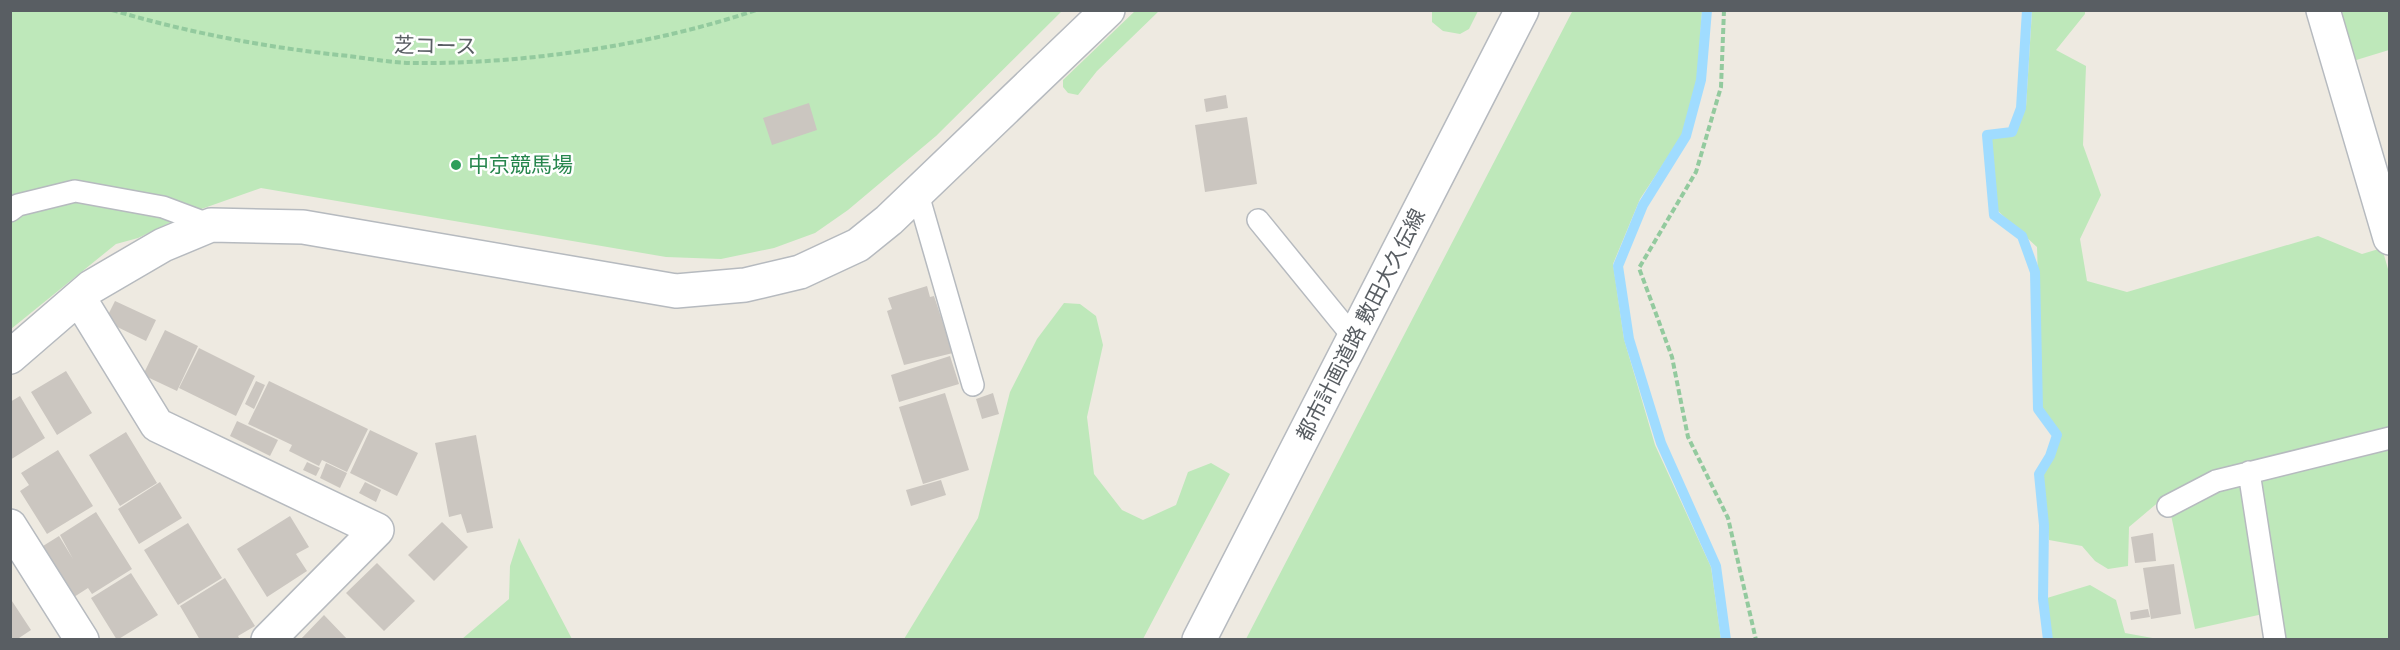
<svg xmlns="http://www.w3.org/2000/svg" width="2400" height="650" viewBox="0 0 2400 650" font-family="Roboto,'Noto Sans JP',sans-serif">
	<rect width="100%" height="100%" fill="#eeeae1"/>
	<path fill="#bee8ba" d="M 1573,10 L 1702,11 L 1697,80 L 1683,134 L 1640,199 L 1613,264 L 1624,339 L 1655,445 L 1711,567 L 1721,639 L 1246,639 Z
		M 10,11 L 1062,11 L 936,136 L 848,210 L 815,233 L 774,248 L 721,259 L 666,257 L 261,188 L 190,213 L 138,238 L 116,244 L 11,329 Z
		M 1135,11 L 1159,11 L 1097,71 L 1078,95 L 1068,93 L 1063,87 L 1063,80 Z
		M 1432,11 L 1432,10 L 1478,11 L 1469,29 L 1460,34 L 1443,31 L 1432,22 Z
		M 2032,11 L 2085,11 L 2085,14 L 2056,50 L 2086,66 L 2083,145 L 2101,195 L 2080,239 L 2087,281 L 2127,292 L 2318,236 L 2362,254 L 2382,248 L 2390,276 L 2389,430 L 2161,500 L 2129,527 L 2128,566 L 2108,569 L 2095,561 L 2082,546 L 2049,540 L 2042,475 L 2052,458 L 2060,434 L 2042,407 L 2037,247 L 1998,211 L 1990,138 L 2014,136 L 2026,107 Z
		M 2338,11 L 2389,11 L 2389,50 L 2353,61 Z
		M 1064,303 L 1080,304 L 1096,316 L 1103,345 L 1087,417 L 1094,474 L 1122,510 L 1143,520 L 1176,505 L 1188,472 L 1211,463 L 1230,474 L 1143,639 L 904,639 L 978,518 L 1010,392 L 1037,339 Z
		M 2389,445 L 2389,639 L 2285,639 L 2260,482 Z
		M 2242,484 L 2263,614 L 2195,629 L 2171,515 L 2218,488 Z
		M 519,538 L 572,639 L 462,639 L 509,599 L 510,566 Z
		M 2090,585 L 2116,600 L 2125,633 L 2158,639 L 2052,639 L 2047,598 Z"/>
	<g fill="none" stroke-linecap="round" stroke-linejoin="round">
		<path stroke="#a0dcff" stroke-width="10" d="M 1707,10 L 1701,80 L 1686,136 L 1643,205 L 1618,266 L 1629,339 L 1661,443 L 1716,566 L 1726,640
			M 2027,10 L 2021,108 L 2012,132 L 1987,135 L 1994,215 L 2022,236 L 2035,272 L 2038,409 L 2057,435 L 2050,456 L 2039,474 L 2044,525 L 2043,599 L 2048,640"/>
	</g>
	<path fill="#cbc6c0" d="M 1226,95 L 1228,108 L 1206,112 L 1204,99 Z
		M 809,103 L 817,130 L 772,145 L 763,118 Z
		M 1247,117 L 1257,184 L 1205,192 L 1195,125 Z
		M 927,286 L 930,297 L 934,296 L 953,353 L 904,365 L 887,311 L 892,309 L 888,298 Z
		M 115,301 L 156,320 L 146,341 L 105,321 Z
		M 165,330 L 198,346 L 177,391 L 143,375 Z
		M 199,348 L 255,376 L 236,416 L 179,388 Z
		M 950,356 L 959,384 L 899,402 L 891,375 Z
		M 66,371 L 92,413 L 57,435 L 31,392 Z
		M 256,381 L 265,385 L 254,409 L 245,404 Z
		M 269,381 L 368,429 L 347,472 L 322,460 L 319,466 L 289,451 L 292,445 L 248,424 Z
		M 945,393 L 969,470 L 923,484 L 899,407 Z
		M 993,393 L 999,414 L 982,419 L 976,399 Z
		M 20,396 L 45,438 L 10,460 L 10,402 Z
		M 237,421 L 278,440 L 270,456 L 230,436 Z
		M 370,430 L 418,453 L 397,496 L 350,473 Z
		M 126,432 L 157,483 L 120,506 L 89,455 Z
		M 476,435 L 493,528 L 467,533 L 461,514 L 449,517 L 435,443 Z
		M 58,450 L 93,506 L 47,534 L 20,491 L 29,485 L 21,473 Z
		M 307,462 L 320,468 L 316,476 L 303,470 Z
		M 326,463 L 347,473 L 340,488 L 320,478 Z
		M 941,480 L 946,495 L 911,506 L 906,490 Z
		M 160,482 L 182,518 L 139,544 L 118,509 Z
		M 365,482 L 381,490 L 376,502 L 359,493 Z
		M 96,512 L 132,569 L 92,594 L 88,588 L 74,597 L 43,546 L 59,536 L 73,559 L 60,535 Z
		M 290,516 L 309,547 L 296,554 L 307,571 L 267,597 L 237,549 Z
		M 442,522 L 468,547 L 434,581 L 408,555 Z
		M 188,523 L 222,578 L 178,605 L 144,550 Z
		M 2153,533 L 2156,561 L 2135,563 L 2131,537 Z
		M 377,563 L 415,601 L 384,631 L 346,593 Z
		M 2174,564 L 2181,614 L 2151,619 L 2143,568 Z
		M 131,573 L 158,615 L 117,640 L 91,598 Z
		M 225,578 L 255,626 L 238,636 L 240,640 L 200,640 L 180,606 Z
		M 10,598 L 31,630 L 16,640 L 10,640 Z
		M 2148,609 L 2150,617 L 2131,620 L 2130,612 Z
		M 324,615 L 348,640 L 300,640 Z"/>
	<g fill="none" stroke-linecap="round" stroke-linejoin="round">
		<defs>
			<path id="service" d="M 917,191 L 973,385
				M 10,211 L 18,205 L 75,191 L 163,207 L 211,225
				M 1258,220 L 1355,339
				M 2249,472 L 2275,640
				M 2168,506 L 2216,481 L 2390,438"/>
			<path id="minor" d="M 2323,10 L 2390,238
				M 79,298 L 157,425 L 377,530 L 268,640
				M 10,357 L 91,287 L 163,245 L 211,225 L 303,227 L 676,291 L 745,285 L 800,272 L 858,245 L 889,220 L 1108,10
				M 10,526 L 82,640"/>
			<path id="tertiary" d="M 1199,640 L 1522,10"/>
		</defs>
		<use href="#service" stroke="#b6babf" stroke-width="24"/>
		<use href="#minor" stroke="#b6babf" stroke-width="36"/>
		<use href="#tertiary" stroke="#b6babf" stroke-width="36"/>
		<path stroke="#93ca9e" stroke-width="4" stroke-dasharray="6 3" stroke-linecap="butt" d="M 112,10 C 190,33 268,48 349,56 C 371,59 394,63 416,63 C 525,64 654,45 756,10
			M 1724,10 L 1721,87 L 1696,172 L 1639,268 L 1672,357 L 1688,437 L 1728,518 L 1756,640"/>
		<use href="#service" stroke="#fff" stroke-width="21"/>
		<use href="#minor" stroke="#fff" stroke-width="33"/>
		<use href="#tertiary" stroke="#fff" stroke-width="33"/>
	</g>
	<circle fill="#2e9e5b" stroke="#fff" stroke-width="2" cx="456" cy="165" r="6"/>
	<g text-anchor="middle" stroke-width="5" stroke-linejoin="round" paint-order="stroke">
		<g font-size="21" fill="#595e63" stroke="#fff">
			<text transform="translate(435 46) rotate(1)" y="7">芝コース</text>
			<text transform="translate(1361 325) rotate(-63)" y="7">都市計画道路 敷田大久伝線</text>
		</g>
		<g font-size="21" fill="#27864d" stroke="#fff" text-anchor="start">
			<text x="468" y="172">中京競馬場</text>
		</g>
	</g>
	<rect width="2400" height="650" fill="none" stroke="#595e63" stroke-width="24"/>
</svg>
